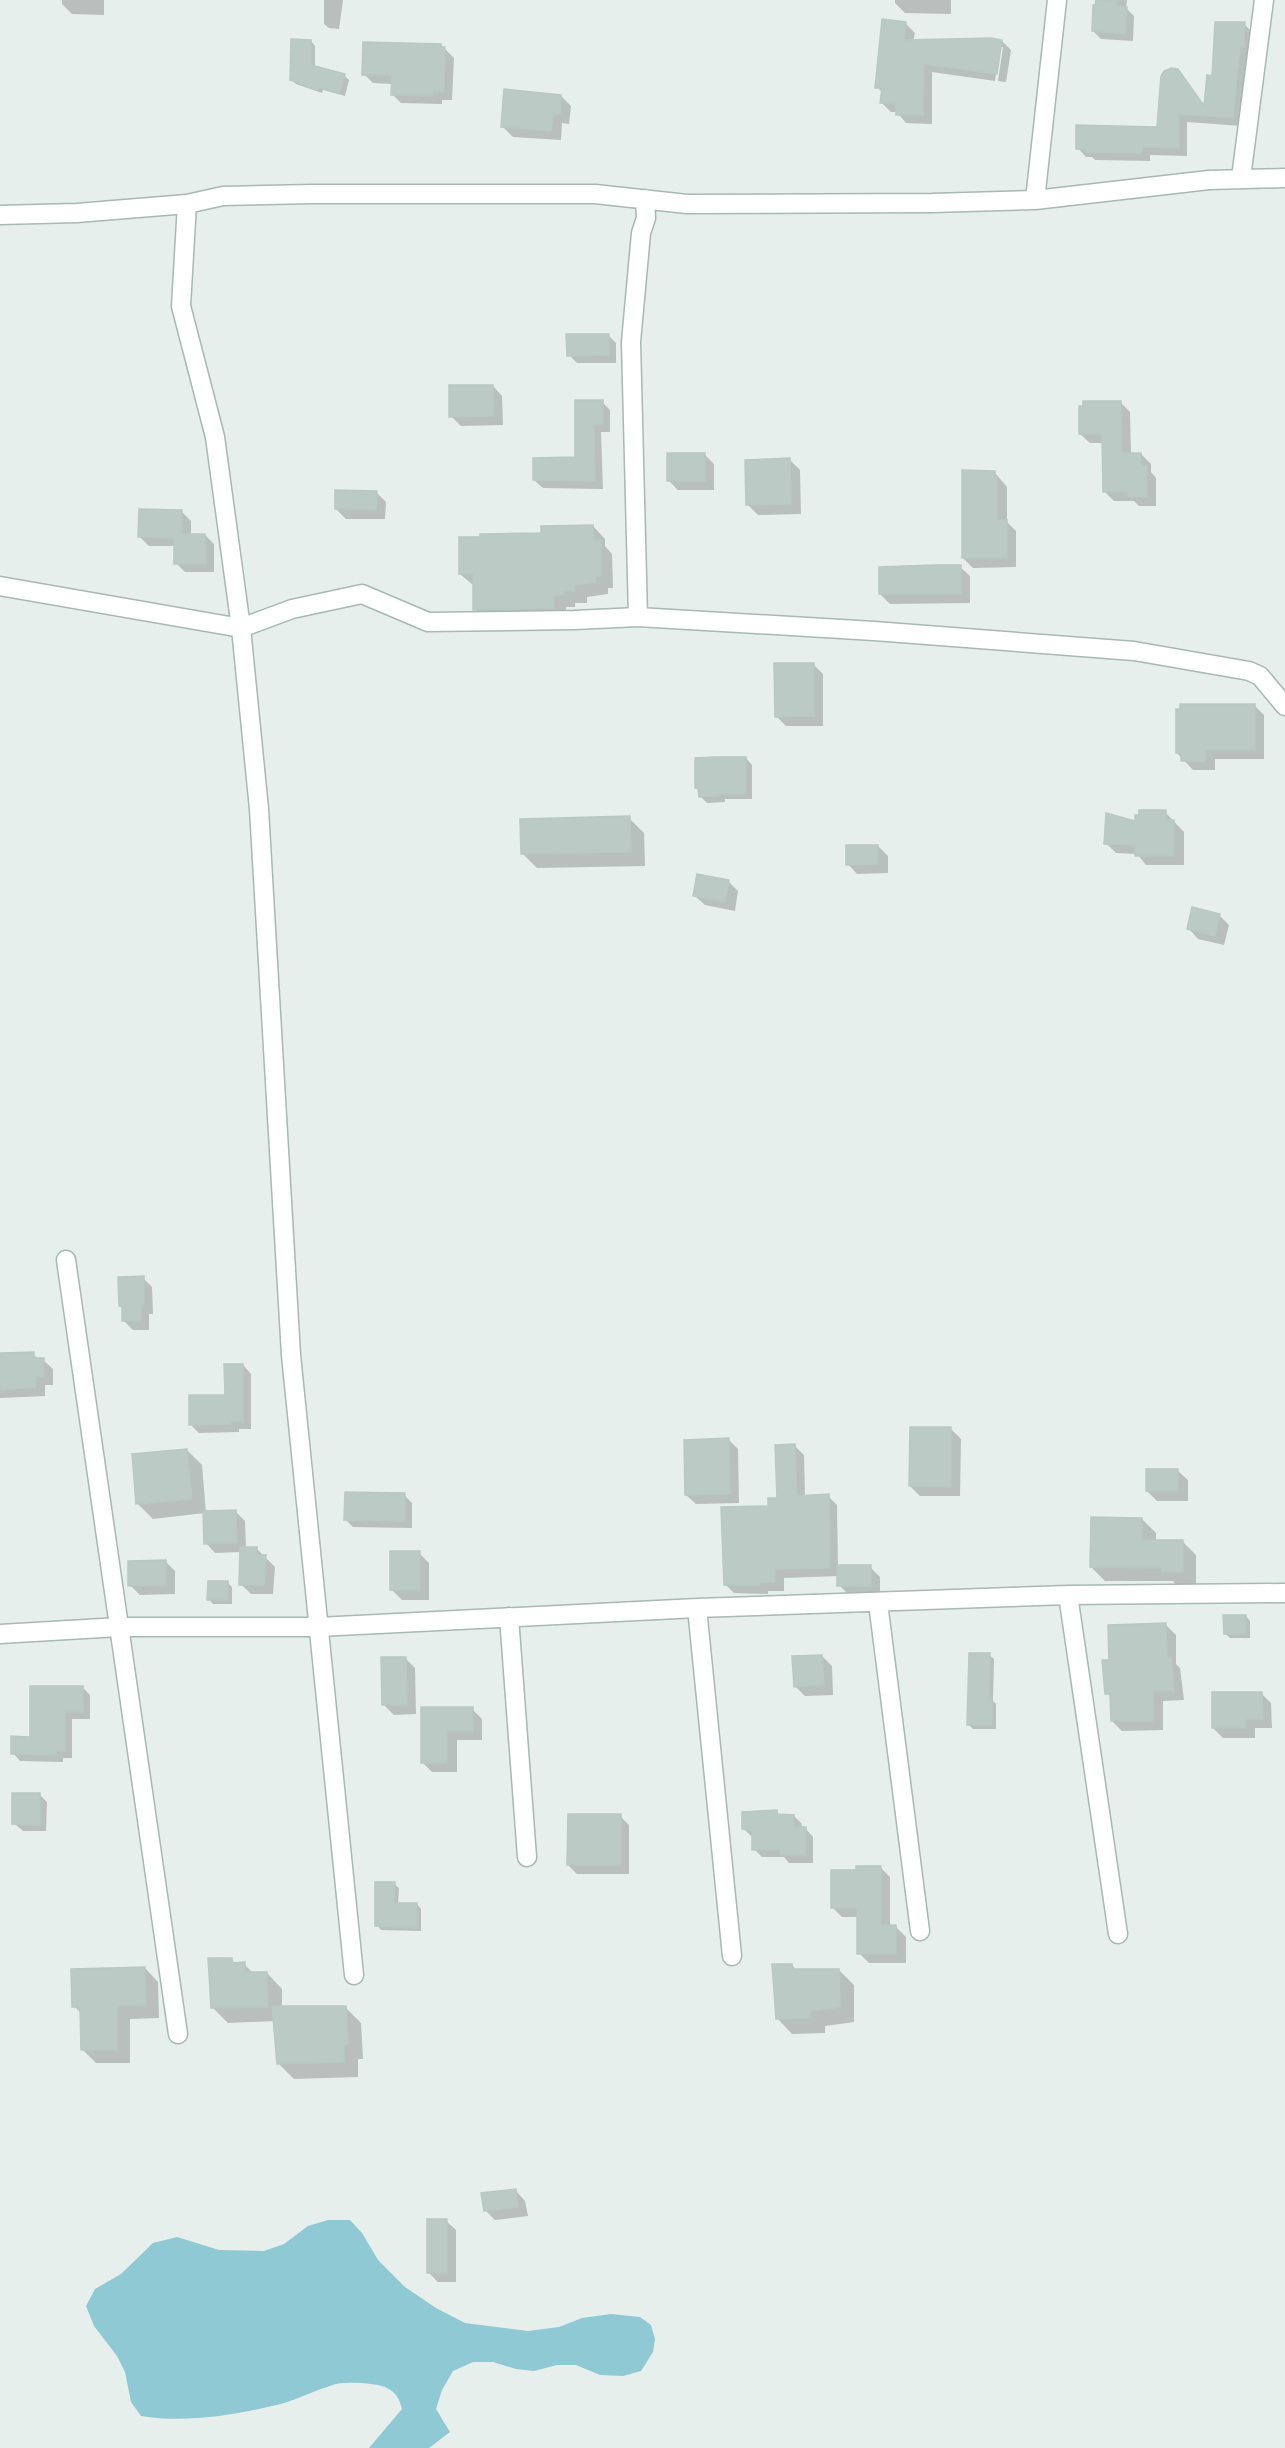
<svg xmlns="http://www.w3.org/2000/svg" width="1285" height="2448" viewBox="0 0 1285 2448" font-family="'DM Sans',sans-serif">
	<rect width="100%" height="100%" fill="#e6efeb"/>
	<path fill="#8ec9d4" d="M 328,2220 L 350,2220 L 362,2233 L 378,2260 L 405,2287 L 436,2308 L 465,2323 L 528,2331 L 559,2327 L 582,2318 L 611,2314 L 640,2317 L 651,2325 L 655,2339 L 653,2352 L 641,2371 L 623,2376 L 600,2375 L 576,2365 L 557,2365 L 534,2371 L 516,2369 L 493,2362 L 473,2362 L 453,2371 L 442,2390 L 436,2409 L 450,2432 L 429,2448 L 369,2448 L 402,2409 C 400,2400 396,2392 387,2388 C 377,2383 344,2381 333,2385 C 312,2391 293,2402 272,2406 C 230,2416 183,2423 141,2416 L 131,2402 L 125,2372 L 117,2356 L 94,2326 L 86,2306 L 95,2289 L 121,2274 L 153,2243 L 177,2237 L 219,2250 L 264,2251 L 284,2244 L 308,2226 Z"/>
	<path fill="#0003" d="M 62,0 L 104,0 L 104,15 L 72,14 L 62,4 Z
		M 324,0 L 343,0 L 339,29 L 329,28 L 324,24 Z
		M 895,0 L 951,0 L 951,14 L 905,13 L 895,3 Z
		M 1095,0 L 1127,0 L 1126,8 L 1134,16 L 1133,41 L 1101,39 L 1093,31 Z
		M 906,24 L 915,33 L 913,42 L 1002,41 L 1011,50 L 1006,82 L 998,81 L 1003,47 L 1000,47 L 995,81 L 932,72 L 932,124 L 906,123 L 897,112 L 891,112 L 882,103 L 883,93 L 877,87 Z
		M 1244,24 L 1253,33 L 1252,55 L 1248,55 L 1242,126 L 1187,122 L 1187,156 L 1150,155 L 1150,161 L 1095,160 L 1092,157 L 1086,157 L 1078,148 L 1159,128 L 1177,71 L 1206,107 L 1214,77 Z
		M 311,41 L 315,46 L 315,68 L 344,75 L 349,80 L 345,96 L 323,90 L 322,93 L 296,84 L 291,79 Z
		M 441,45 L 454,58 L 452,100 L 442,100 L 442,104 L 401,103 L 392,94 L 393,84 L 373,83 L 364,74 Z
		M 561,96 L 571,106 L 569,124 L 562,123 L 561,140 L 513,137 L 503,127 Z
		M 608,335 L 616,343 L 616,363 L 577,363 L 569,355 Z
		M 493,386 L 502,396 L 503,425 L 461,426 L 451,416 Z
		M 602,402 L 610,410 L 610,432 L 601,432 L 603,489 L 543,488 L 534,480 L 577,458 Z
		M 1120,402 L 1130,412 L 1131,454 L 1141,454 L 1151,464 L 1151,472 L 1156,478 L 1156,506 L 1139,506 L 1134,501 L 1114,501 L 1104,491 L 1104,443 L 1090,443 L 1080,434 Z
		M 704,454 L 714,464 L 714,490 L 678,490 L 668,480 Z
		M 790,460 L 800,470 L 801,514 L 758,515 L 748,505 Z
		M 994,472 L 1007,487 L 1007,522 L 1016,531 L 1016,567 L 973,568 L 963,558 Z
		M 376,492 L 386,502 L 385,519 L 346,519 L 336,509 Z
		M 182,512 L 191,521 L 191,535 L 205,535 L 214,544 L 214,572 L 185,572 L 176,563 L 176,546 L 149,546 L 140,537 Z
		M 593,526 L 605,539 L 605,546 L 612,554 L 613,588 L 608,588 L 608,594 L 587,597 L 587,603 L 575,603 L 575,607 L 566,607 L 566,620 L 487,621 L 475,609 L 474,586 L 460,574 L 542,535 Z
		M 960,567 L 970,576 L 970,603 L 890,604 L 880,594 Z
		M 813,664 L 823,674 L 823,726 L 786,726 L 776,716 Z
		M 1254,705 L 1264,715 L 1264,759 L 1215,759 L 1215,770 L 1193,770 L 1177,753 Z
		M 746,758 L 752,765 L 752,799 L 725,799 L 725,802 L 707,803 L 700,796 L 700,792 L 696,788 Z
		M 1165,812 L 1184,832 L 1184,865 L 1146,865 L 1137,854 L 1116,853 L 1106,843 L 1137,823 Z
		M 629,818 L 644,833 L 645,866 L 537,868 L 522,853 Z
		M 878,846 L 888,856 L 888,873 L 857,874 L 848,864 Z
		M 728,881 L 738,891 L 735,911 L 705,905 L 695,896 Z
		M 1219,915 L 1229,925 L 1224,945 L 1198,939 L 1189,929 Z
		M 143,1278 L 152,1287 L 153,1314 L 149,1314 L 149,1330 L 133,1330 L 124,1321 L 124,1309 L 120,1305 Z
		M 0,1353 L 33,1354 L 39,1360 L 43,1360 L 53,1369 L 53,1385 L 45,1385 L 45,1396 L 0,1398 Z
		M 243,1365 L 251,1374 L 251,1429 L 239,1429 L 239,1432 L 199,1433 L 190,1424 L 226,1396 Z
		M 951,1429 L 961,1439 L 960,1496 L 920,1496 L 910,1486 Z
		M 728,1439 L 738,1449 L 739,1503 L 696,1504 L 686,1495 Z
		M 795,1446 L 804,1455 L 805,1497 L 828,1496 L 837,1505 L 838,1567 L 870,1567 L 880,1577 L 880,1595 L 849,1595 L 839,1585 L 839,1576 L 784,1578 L 784,1591 L 768,1591 L 768,1594 L 734,1593 L 725,1584 L 769,1508 L 778,1499 Z
		M 187,1450 L 202,1465 L 206,1513 L 236,1512 L 245,1521 L 246,1549 L 257,1549 L 275,1567 L 273,1594 L 251,1594 L 241,1584 L 241,1552 L 215,1553 L 206,1543 L 205,1513 L 153,1519 L 138,1504 Z
		M 1178,1471 L 1188,1480 L 1188,1501 L 1157,1501 L 1147,1491 Z
		M 404,1495 L 412,1503 L 412,1528 L 353,1527 L 346,1520 Z
		M 1142,1519 L 1156,1533 L 1156,1541 L 1182,1541 L 1196,1555 L 1196,1586 L 1177,1586 L 1173,1581 L 1105,1581 L 1091,1567 Z
		M 419,1553 L 429,1563 L 429,1600 L 402,1600 L 392,1590 Z
		M 165,1561 L 175,1571 L 175,1594 L 140,1595 L 130,1585 Z
		M 228,1583 L 232,1587 L 232,1604 L 213,1604 L 209,1599 Z
		M 1246,1616 L 1250,1621 L 1250,1638 L 1230,1638 L 1225,1633 Z
		M 1166,1625 L 1176,1635 L 1176,1664 L 1180,1668 L 1184,1700 L 1163,1701 L 1163,1730 L 1122,1731 L 1112,1721 L 1112,1698 L 1107,1693 L 1110,1661 Z
		M 989,1655 L 994,1659 L 993,1701 L 996,1704 L 996,1729 L 973,1729 L 969,1725 Z
		M 822,1656 L 832,1666 L 833,1695 L 805,1696 L 795,1686 Z
		M 405,1658 L 415,1668 L 416,1714 L 394,1715 L 384,1705 Z
		M 82,1687 L 90,1695 L 90,1719 L 72,1719 L 72,1758 L 63,1758 L 63,1762 L 20,1761 L 13,1753 L 32,1738 Z
		M 1261,1693 L 1271,1703 L 1272,1728 L 1255,1728 L 1255,1738 L 1223,1738 L 1213,1728 Z
		M 422,1709 L 472,1709 L 482,1719 L 482,1740 L 457,1740 L 457,1772 L 432,1772 L 422,1762 Z
		M 40,1795 L 47,1802 L 46,1831 L 23,1831 L 15,1824 Z
		M 777,1812 L 781,1816 L 794,1816 L 802,1824 L 801,1828 L 805,1828 L 813,1837 L 813,1863 L 789,1863 L 784,1857 L 762,1857 L 754,1849 L 752,1837 L 744,1829 Z
		M 620,1816 L 629,1825 L 629,1874 L 577,1874 L 568,1865 Z
		M 880,1867 L 890,1877 L 890,1927 L 896,1927 L 906,1937 L 906,1963 L 869,1963 L 859,1953 L 859,1917 L 842,1917 L 832,1907 L 857,1871 Z
		M 394,1884 L 399,1888 L 398,1904 L 417,1904 L 421,1909 L 421,1931 L 381,1930 L 377,1925 Z
		M 231,1959 L 236,1964 L 244,1964 L 254,1974 L 267,1973 L 282,1989 L 282,2008 L 346,2008 L 361,2023 L 363,2059 L 358,2059 L 358,2077 L 294,2079 L 279,2064 L 275,2021 L 228,2023 L 213,2008 Z
		M 792,1965 L 797,1971 L 839,1970 L 854,1985 L 854,2022 L 825,2026 L 825,2033 L 792,2034 L 777,2018 Z
		M 145,1968 L 158,1982 L 159,2018 L 130,2019 L 130,2063 L 96,2063 L 82,2049 L 82,2014 L 74,2006 Z
		M 516,2191 L 525,2201 L 528,2216 L 495,2220 L 485,2210 Z
		M 446,2221 L 456,2230 L 456,2282 L 438,2282 L 428,2272 Z"/>
	<path fill="#bbcac4" stroke="#b8c9c2" stroke-width="1.5" d="M 1096,0 L 1117,0 L 1117,6 L 1127,7 L 1125,34 L 1092,31 L 1093,5 L 1096,5 Z
		M 882,19 L 906,22 L 903,40 L 991,38 L 1002,40 L 997,74 L 924,64 L 923,115 L 896,115 L 896,104 L 880,103 L 882,88 L 875,88 Z
		M 1215,22 L 1245,22 L 1244,47 L 1240,47 L 1233,118 L 1179,114 L 1179,148 L 1142,147 L 1142,153 L 1085,152 L 1085,149 L 1076,149 L 1076,125 L 1157,127 L 1161,76 L 1164,71 L 1171,68 L 1178,69 L 1204,106 L 1207,75 L 1212,76 Z
		M 291,39 L 311,40 L 311,65 L 345,74 L 340,93 L 318,87 L 317,90 L 290,80 Z
		M 363,42 L 441,44 L 441,47 L 445,47 L 444,92 L 433,92 L 433,96 L 391,95 L 392,75 L 362,75 Z
		M 504,89 L 561,95 L 560,114 L 553,114 L 551,131 L 501,127 Z
		M 566,334 L 609,334 L 609,355 L 567,356 Z
		M 449,385 L 493,385 L 494,416 L 449,417 Z
		M 575,400 L 603,400 L 603,424 L 594,425 L 595,481 L 533,480 L 533,458 L 575,457 Z
		M 1083,401 L 1121,401 L 1122,453 L 1141,453 L 1141,466 L 1147,466 L 1147,497 L 1128,497 L 1128,491 L 1103,492 L 1102,434 L 1079,434 L 1079,406 L 1083,406 Z
		M 667,453 L 705,453 L 705,481 L 667,481 Z
		M 790,458 L 791,504 L 746,505 L 745,460 Z
		M 962,470 L 995,471 L 995,476 L 997,476 L 997,520 L 1007,520 L 1007,558 L 962,558 Z
		M 335,490 L 377,491 L 376,510 L 335,509 Z
		M 139,509 L 182,510 L 182,534 L 205,534 L 206,564 L 174,564 L 174,538 L 138,537 Z
		M 593,525 L 594,540 L 601,540 L 601,576 L 596,576 L 596,582 L 575,585 L 575,591 L 564,591 L 564,595 L 554,595 L 554,608 L 473,610 L 473,574 L 459,574 L 459,537 L 480,537 L 480,534 L 541,533 L 541,526 Z
		M 935,565 L 961,565 L 961,594 L 879,594 L 879,567 Z
		M 774,663 L 814,663 L 814,716 L 775,717 Z
		M 1180,704 L 1255,704 L 1255,750 L 1206,750 L 1206,761 L 1181,761 L 1181,753 L 1176,753 L 1176,709 L 1180,709 Z
		M 715,757 L 746,757 L 746,794 L 719,794 L 719,796 L 699,797 L 698,788 L 695,788 L 695,758 Z
		M 1139,810 L 1166,810 L 1166,820 L 1174,820 L 1174,856 L 1135,856 L 1135,845 L 1104,844 L 1106,813 L 1135,821 L 1135,815 L 1139,815 Z
		M 630,816 L 631,852 L 521,854 L 520,819 Z
		M 846,845 L 878,845 L 878,864 L 846,865 Z
		M 697,874 L 729,880 L 725,902 L 693,896 Z
		M 1192,907 L 1220,914 L 1215,936 L 1187,929 Z
		M 144,1276 L 144,1305 L 141,1305 L 141,1321 L 122,1321 L 122,1306 L 119,1306 L 118,1277 Z
		M 34,1352 L 34,1358 L 44,1358 L 44,1377 L 36,1377 L 36,1387 L 0,1390 L 0,1353 Z
		M 224,1364 L 243,1364 L 243,1421 L 231,1421 L 231,1424 L 189,1425 L 189,1395 L 225,1395 Z
		M 910,1427 L 951,1427 L 951,1487 L 909,1486 Z
		M 729,1438 L 730,1494 L 685,1495 L 684,1440 Z
		M 795,1444 L 797,1496 L 829,1494 L 830,1568 L 775,1569 L 775,1582 L 760,1583 L 760,1585 L 724,1585 L 721,1507 L 768,1506 L 768,1498 L 777,1498 L 775,1445 Z
		M 187,1449 L 192,1499 L 136,1504 L 132,1454 Z
		M 1146,1469 L 1178,1469 L 1178,1491 L 1146,1491 Z
		M 345,1492 L 405,1493 L 405,1521 L 344,1520 Z
		M 236,1510 L 237,1543 L 204,1544 L 203,1511 Z
		M 1091,1517 L 1142,1518 L 1142,1540 L 1183,1540 L 1183,1572 L 1162,1572 L 1162,1568 L 1090,1567 Z
		M 240,1547 L 257,1547 L 257,1555 L 266,1555 L 264,1585 L 239,1585 Z
		M 390,1551 L 420,1551 L 420,1590 L 390,1590 Z
		M 166,1560 L 166,1585 L 128,1586 L 128,1561 Z
		M 837,1565 L 871,1565 L 871,1586 L 837,1586 Z
		M 208,1581 L 228,1581 L 228,1600 L 207,1600 Z
		M 1223,1615 L 1246,1615 L 1246,1634 L 1224,1634 Z
		M 1166,1623 L 1167,1657 L 1171,1657 L 1174,1691 L 1153,1691 L 1154,1721 L 1111,1721 L 1110,1694 L 1105,1694 L 1102,1660 L 1109,1660 L 1108,1625 Z
		M 969,1653 L 990,1653 L 989,1698 L 992,1698 L 992,1725 L 967,1725 Z
		M 822,1655 L 824,1685 L 794,1687 L 792,1656 Z
		M 381,1657 L 406,1657 L 407,1705 L 382,1705 Z
		M 30,1686 L 83,1686 L 83,1712 L 65,1712 L 65,1751 L 56,1751 L 56,1755 L 11,1754 L 11,1736 L 30,1737 Z
		M 1212,1692 L 1262,1692 L 1263,1719 L 1246,1719 L 1246,1728 L 1212,1728 Z
		M 421,1707 L 473,1707 L 473,1731 L 447,1731 L 447,1763 L 421,1763 Z
		M 12,1793 L 40,1793 L 40,1825 L 12,1824 Z
		M 777,1810 L 777,1814 L 794,1815 L 794,1827 L 806,1827 L 806,1855 L 780,1855 L 780,1850 L 752,1850 L 752,1831 L 742,1829 L 742,1812 Z
		M 568,1814 L 621,1814 L 621,1865 L 567,1865 Z
		M 856,1866 L 881,1866 L 881,1925 L 896,1925 L 896,1954 L 857,1954 L 857,1908 L 831,1908 L 831,1870 L 856,1870 Z
		M 375,1882 L 395,1882 L 394,1903 L 417,1903 L 417,1928 L 375,1926 Z
		M 208,1958 L 232,1958 L 232,1963 L 245,1962 L 245,1972 L 267,1972 L 268,2007 L 211,2008 Z
		M 772,1964 L 792,1964 L 792,1969 L 839,1969 L 840,2007 L 810,2011 L 811,2018 L 776,2019 Z
		M 145,1967 L 146,2005 L 117,2006 L 117,2050 L 81,2050 L 80,2007 L 72,2007 L 71,1969 Z
		M 272,2006 L 346,2006 L 348,2044 L 344,2045 L 344,2062 L 277,2064 Z
		M 516,2189 L 518,2207 L 484,2211 L 481,2193 Z
		M 427,2219 L 447,2219 L 447,2273 L 427,2273 Z"/>
	<g fill="none" stroke-linecap="round" stroke-linejoin="round">
		<defs>
			<path id="minor" d="M 1241,178 L 1264,0
				M 1035,200 L 1057,0
				M 187,204 L 181,306 L 215,437 L 241,628 L 259,809 L 291,1355 L 354,1975
				M 0,215 L 77,213 L 187,204 L 223,196 L 312,194 L 595,194 L 687,204 L 932,203 L 1035,200 L 1209,180 L 1285,178
				M 0,586 L 241,628 L 292,609 L 362,594 L 428,622 L 574,620 L 638,617 L 874,631 L 1134,651 L 1249,671 L 1260,676 L 1285,706
				M 638,617 L 631,342 L 641,233 L 646,218 L 645,199
				M 66,1260 L 178,2034
				M 1068,1595 L 1118,1934
				M 878,1603 L 920,1931
				M 697,1608 L 732,1956
				M 509,1617 L 527,1857
				M 0,1634 L 119,1627 L 318,1627 L 697,1608 L 1068,1595 L 1285,1593"/>
		</defs>
		<use href="#minor" stroke="#a8b8b2" stroke-width="21"/>
		<use href="#minor" stroke="#fff" stroke-width="18"/>
	</g>
</svg>
